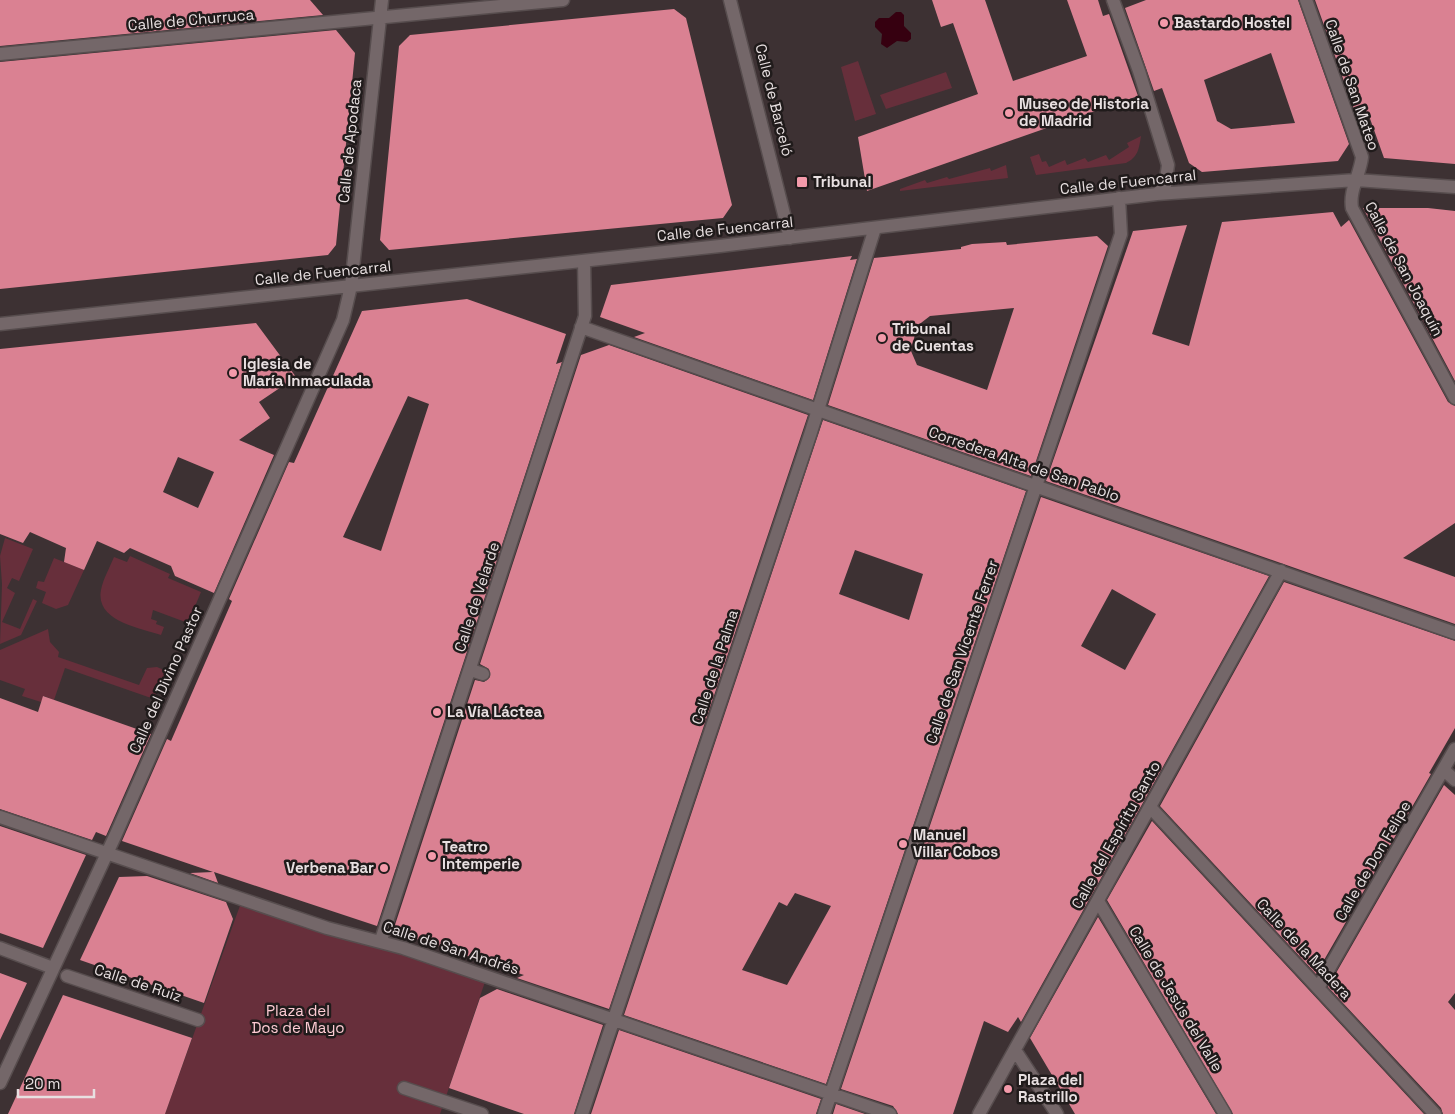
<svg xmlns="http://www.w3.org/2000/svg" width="1455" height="1114" viewBox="0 0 1455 1114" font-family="'Space Grotesk',sans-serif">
	<rect width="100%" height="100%" fill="#3d3133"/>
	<path fill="#672f3b" d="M 858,61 L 876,114 L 855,121 L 841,67 Z
		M 946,72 L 952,88 L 886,109 L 880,95 Z
		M 1141,136 C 1139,149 1138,157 1126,163 L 1036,175 L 1030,157 L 1039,154 L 1042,162 L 1046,161 L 1049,167 L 1065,160 L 1067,165 L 1085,158 L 1088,162 L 1106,155 L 1109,160 L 1129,147 L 1127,143 Z
		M 1006,165 L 1008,178 L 900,191 L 900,189 L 925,180 L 927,183 L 947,177 L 949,179 L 990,168 L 991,171 Z
		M 5,538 L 33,549 L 19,581 L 12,578 L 7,588 L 15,593 L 2,622 L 20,629 L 33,599 L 37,601 L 21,635 L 0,644 L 2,584 L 0,556 Z
		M 130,556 L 170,574 L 168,578 L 201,592 L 188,623 L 153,610 L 151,619 L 157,621 L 156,624 L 164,627 L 161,635 C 140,628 95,621 101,590 C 103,579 110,567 114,557 L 127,562 Z
		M 54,558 L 84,570 L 68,605 L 56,609 L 42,603 L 46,592 L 36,588 L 38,581 L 44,582 Z
		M 48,629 L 50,642 L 59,652 L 58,657 L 139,685 L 147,668 L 157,667 L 166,671 L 154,699 L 65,668 L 54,700 L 44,696 L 41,702 L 22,696 L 25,689 L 0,680 L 0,650 Z
		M 242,900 L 487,976 L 440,1114 L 165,1114 Z"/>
	<path fill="#360010" d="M 896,12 L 901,12 L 904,15 L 904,26 L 911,33 L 911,39 L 907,42 L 897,41 L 887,48 L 881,44 L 882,34 L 875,27 L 875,22 L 879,18 L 889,18 Z"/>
	<path fill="#da8192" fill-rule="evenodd" d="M 0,0 L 310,0 L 323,15 L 0,46 Z
		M 932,0 L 985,0 L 1013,81 L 1087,56 L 1067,0 L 1098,0 L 1103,16 L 1109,14 L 1138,96 L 867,191 L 858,137 L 978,94 L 953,23 L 941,27 Z
		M 1146,0 L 1298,0 L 1349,144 L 1338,161 L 1202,172 L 1189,163 L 1162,88 L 1154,91 L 1125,8 ZM 1271,53 L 1295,123 L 1231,129 L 1217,121 L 1204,80 Z
		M 1315,0 L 1455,0 L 1455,164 L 1384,158 L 1368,113 L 1360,126 Z
		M 674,9 L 686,18 L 732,205 L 723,218 L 389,250 L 380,240 L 399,46 L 410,35 Z
		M 336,30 L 355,53 L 336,245 L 328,255 L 0,289 L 0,62 Z
		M 1363,208 L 1428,208 L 1455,211 L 1455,381 Z
		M 1333,212 L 1341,227 L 1349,220 L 1448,402 L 1455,406 L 1455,523 L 1403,558 L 1455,577 L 1455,624 L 1046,481 L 1133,231 L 1187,225 L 1152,334 L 1189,346 L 1222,222 Z
		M 1097,236 L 1108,246 L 1031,476 L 828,405 L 874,258 L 961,249 L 961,247 L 972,244 L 1006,242 L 1007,245 ZM 1014,308 L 987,390 L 917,365 L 911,351 L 917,326 L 930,316 Z
		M 852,256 L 850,260 L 857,259 L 813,400 L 634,337 L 645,333 L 600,317 L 611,285 Z
		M 467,299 L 566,334 L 556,364 L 562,362 L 377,926 L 214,872 L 218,883 L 190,873 L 213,872 L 122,841 L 167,739 L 171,741 L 232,601 L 229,599 L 289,462 L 294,463 L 362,311 ZM 408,396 L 429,404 L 381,551 L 343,537 Z
		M 256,323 L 296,377 L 259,402 L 270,418 L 239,440 L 274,455 L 214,593 L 175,576 L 171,566 L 130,548 L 124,553 L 97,541 L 84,570 L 64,562 L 66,548 L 30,532 L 23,543 L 0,534 L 0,349 ZM 178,457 L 214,472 L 198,508 L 163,492 Z
		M 609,345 L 808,415 L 609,1009 L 517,978 L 524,975 L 393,931 L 475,680 L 484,682 L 490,677 L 489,669 L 480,664 L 581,355 Z
		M 823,420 L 1026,491 L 826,1084 L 624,1015 ZM 855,550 L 923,574 L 909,620 L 839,594 ZM 795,893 L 831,906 L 787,985 L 742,970 L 779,902 L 787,906 Z
		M 1041,497 L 1269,576 L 1021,1022 L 1018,1017 L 1008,1032 L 984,1021 L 953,1114 L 898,1114 L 893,1106 L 841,1089 ZM 1112,589 L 1156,614 L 1125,670 L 1081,646 Z
		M 1284,582 L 1455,641 L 1455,728 L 1429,773 L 1431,774 L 1316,974 L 1160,806 Z
		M 43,696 L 151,734 L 106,836 L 96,832 L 92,840 L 0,809 L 0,698 L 38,712 Z
		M 1444,785 L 1455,795 L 1455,993 L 1448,1002 L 1455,1010 L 1455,1114 L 1443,1114 L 1441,1108 L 1328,987 Z
		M 1152,821 L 1424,1114 L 1233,1114 L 1107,900 Z
		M 0,826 L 86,855 L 43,948 L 0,933 Z
		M 147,876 L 226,902 L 233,919 L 204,1003 L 80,960 L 119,877 Z
		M 1098,917 L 1216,1114 L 1075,1114 L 1062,1092 L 1030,1038 Z
		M 0,973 L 27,983 L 0,1040 Z
		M 497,989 L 603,1025 L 574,1114 L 524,1114 L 449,1088 L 480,998 Z
		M 63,995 L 192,1038 L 165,1114 L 8,1114 Z
		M 619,1030 L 821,1099 L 816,1114 L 591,1114 Z
		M 836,1104 L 865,1114 L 833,1114 Z"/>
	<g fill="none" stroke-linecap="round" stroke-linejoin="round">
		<defs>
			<path id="minor" d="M 730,0 L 790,238
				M 1113,0 L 1139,71 L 1168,165 L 1165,186 L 1157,194
				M 1306,0 L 1362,157 C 1360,175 1349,190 1352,208 L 1455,398
				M 0,54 L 563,0
				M 0,324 L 720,246 L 1157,194 L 1356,180 L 1455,187
				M 581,327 L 1455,633
				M 471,670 L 483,674
				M 1444,770 L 1455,780
				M 1150,807 L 1435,1114
				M 0,817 L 327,928 L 403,948 L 890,1114
				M 1098,901 L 1225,1114
				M 381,940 L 585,316 L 584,261
				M 0,948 L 53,968
				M 67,976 L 198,1020
				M 1318,988 L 1455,749
				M 1015,1050 L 1057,1114
				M 0,1083 L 116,834 L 343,320 L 351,286 L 382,0
				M 404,1088 L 482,1114
				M 582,1114 L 811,432 L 875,228
				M 824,1114 L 1121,234 L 1119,198
				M 979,1114 L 1281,571"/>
		</defs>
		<use href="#minor" stroke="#574d4e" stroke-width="15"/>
		<use href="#minor" stroke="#746769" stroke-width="12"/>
	</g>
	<g fill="#f39aaa" stroke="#201b1b" stroke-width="2">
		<circle cx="1164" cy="23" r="5"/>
		<circle cx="1009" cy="113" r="5"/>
		<rect x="796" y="176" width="12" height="12" rx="2.5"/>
		<circle cx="882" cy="338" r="5"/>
		<circle cx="233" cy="373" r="5"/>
		<circle cx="437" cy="712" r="5"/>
		<circle cx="903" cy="844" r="5"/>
		<circle cx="432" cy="856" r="5"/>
		<circle cx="384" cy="868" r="5"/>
		<circle cx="1008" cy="1089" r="5"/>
	</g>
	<g text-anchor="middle" stroke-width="5" stroke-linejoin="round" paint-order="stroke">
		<g font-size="15" fill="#e8e0e1" stroke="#201b1b">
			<text transform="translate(191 20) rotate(-5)" y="5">Calle de Churruca</text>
			<text transform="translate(1352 85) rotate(71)" y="5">Calle de San Mateo</text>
			<text transform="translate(774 100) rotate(76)" y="5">Calle de Barceló</text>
			<text transform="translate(350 141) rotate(-84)" y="5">Calle de Apodaca</text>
			<text transform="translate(1128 182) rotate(-6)" y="5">Calle de Fuencarral</text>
			<text transform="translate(725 229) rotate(-6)" y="5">Calle de Fuencarral</text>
			<text transform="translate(1404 269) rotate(62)" y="5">Calle de San Joaquín</text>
			<text transform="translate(323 273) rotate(-6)" y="5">Calle de Fuencarral</text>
			<text transform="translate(1024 464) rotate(19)" y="5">Corredera Alta de San Pablo</text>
			<text transform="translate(477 597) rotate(-72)" y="5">Calle de Velarde</text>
			<text transform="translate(962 652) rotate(-71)" y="5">Calle de San Vicente Ferrer</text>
			<text transform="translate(715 667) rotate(-72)" y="5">Calle de la Palma</text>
			<text transform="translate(166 680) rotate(-66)" y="5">Calle del Divino Pastor</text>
			<text transform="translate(1116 835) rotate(-61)" y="5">Calle del Espíritu Santo</text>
			<text transform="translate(1373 861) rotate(-60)" y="5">Calle de Don Felipe</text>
			<text transform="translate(451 948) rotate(18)" y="5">Calle de San Andrés</text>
			<text transform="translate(1304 949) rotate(47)" y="5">Calle de la Madera</text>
			<text transform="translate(138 983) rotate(18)" y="5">Calle de Ruiz</text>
			<text transform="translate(1176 999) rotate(59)" y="5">Calle de Jesús del Valle</text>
		</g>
		<g font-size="15" font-weight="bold" fill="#e8e0e1" stroke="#201b1b" text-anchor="start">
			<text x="1174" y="28">Bastardo Hostel</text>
			<text x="1019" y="109">Museo de Historia<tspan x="1019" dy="17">de Madrid</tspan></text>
			<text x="813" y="187">Tribunal</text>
			<text x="892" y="334">Tribunal<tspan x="892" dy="17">de Cuentas</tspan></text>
			<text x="243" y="369">Iglesia de<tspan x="243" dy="17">María Inmaculada</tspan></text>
			<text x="447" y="717">La Vía Láctea</text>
			<text x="913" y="840">Manuel<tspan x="913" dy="17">Villar Cobos</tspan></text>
			<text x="442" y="852">Teatro<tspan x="442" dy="17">Intemperie</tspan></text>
			<text x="374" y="873" text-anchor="end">Verbena Bar</text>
			<text x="1018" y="1085">Plaza del<tspan x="1018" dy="17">Rastrillo</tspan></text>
		</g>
		<g font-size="15" fill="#feccd4" stroke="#201b1b">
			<text x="298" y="1016">Plaza del<tspan x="298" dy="17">Dos de Mayo</tspan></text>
		</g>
	</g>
	<path d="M18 1089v8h76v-8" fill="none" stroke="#e8e0e1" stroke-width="2.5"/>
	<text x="25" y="1089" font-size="15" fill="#e8e0e1" stroke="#201b1b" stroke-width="4" paint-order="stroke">20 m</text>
</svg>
